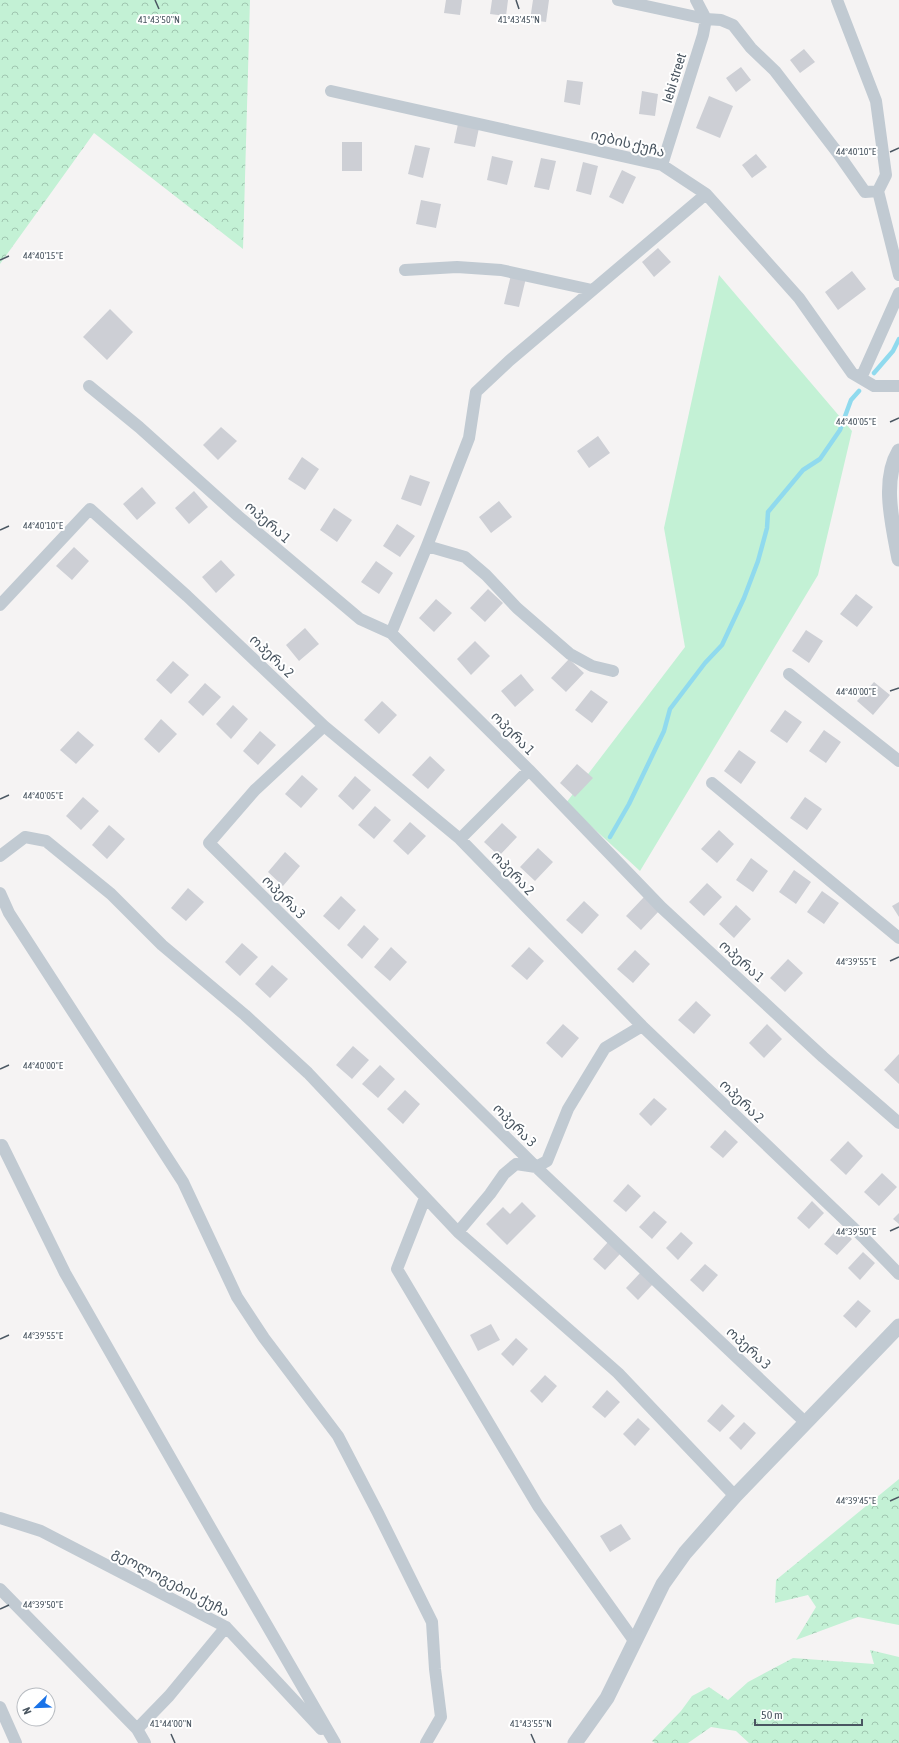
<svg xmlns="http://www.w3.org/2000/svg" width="899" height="1743" viewBox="0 0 899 1743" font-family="'Asap Condensed','Noto Sans Georgian',sans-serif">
	<defs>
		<pattern id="forest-crowns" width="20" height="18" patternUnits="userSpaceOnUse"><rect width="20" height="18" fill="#c3f1d5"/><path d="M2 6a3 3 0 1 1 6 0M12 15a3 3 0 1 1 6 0" fill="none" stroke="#a0c6b0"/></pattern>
	</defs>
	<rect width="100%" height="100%" fill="#f5f3f3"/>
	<path fill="#c3f1d5" d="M 719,275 L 852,431 L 818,575 L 640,871 L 566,803 L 685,647 L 664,528 Z"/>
	<path fill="url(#forest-crowns)" d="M 0,0 L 250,0 L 243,249 L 94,133 L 0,264 Z
		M 899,1479 L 899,1625 L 858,1617 L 796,1640 L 816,1607 L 808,1595 L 775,1603 L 776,1580 Z
		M 870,1650 L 899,1657 L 899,1743 L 749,1743 L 736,1731 L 711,1727 L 688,1743 L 655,1743 L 652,1741 L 681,1711 L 692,1696 L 709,1687 L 728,1700 L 748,1682 L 793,1658 L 874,1664 Z"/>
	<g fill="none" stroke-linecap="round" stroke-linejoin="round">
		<path stroke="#90daee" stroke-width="4.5" d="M 874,373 L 893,351 L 899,339
			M 610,837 L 629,804 L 664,731 L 670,709 L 705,663 L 722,645 L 744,598 L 758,561 L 767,528 L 768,512 L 803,470 L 820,459 L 840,430 L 851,400 L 859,391"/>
	</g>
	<path fill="#cdcfd5" d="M 446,0 L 462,0 L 460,15 L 444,13 Z
		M 492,0 L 508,0 L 506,16 L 490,14 Z
		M 533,0 L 549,0 L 546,22 L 530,20 Z
		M 804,49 L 815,62 L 800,73 L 790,60 Z
		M 741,67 L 751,80 L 736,92 L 726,78 Z
		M 567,80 L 583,82 L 580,105 L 564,102 Z
		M 642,91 L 658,94 L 655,116 L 639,114 Z
		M 709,96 L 733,106 L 720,138 L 696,128 Z
		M 459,119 L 480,123 L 475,147 L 454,143 Z
		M 342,142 L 362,142 L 362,171 L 342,171 Z
		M 415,145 L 430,148 L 423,178 L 408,174 Z
		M 756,154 L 767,167 L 752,178 L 742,165 Z
		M 492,156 L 513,161 L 507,185 L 487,180 Z
		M 541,158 L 556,161 L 549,190 L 534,187 Z
		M 583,162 L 598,166 L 591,195 L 576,191 Z
		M 622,170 L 636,177 L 623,204 L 609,197 Z
		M 421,200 L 441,204 L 436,228 L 416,224 Z
		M 658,248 L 671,262 L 654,277 L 642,262 Z
		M 852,271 L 866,289 L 838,310 L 825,292 Z
		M 511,275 L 526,278 L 519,307 L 504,304 Z
		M 110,309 L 133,332 L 107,360 L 83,337 Z
		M 221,427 L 237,441 L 218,460 L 203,445 Z
		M 598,436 L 610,453 L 589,468 L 577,451 Z
		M 302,457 L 319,469 L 305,490 L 288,479 Z
		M 410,475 L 430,482 L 421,506 L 401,499 Z
		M 142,487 L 156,503 L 137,520 L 123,504 Z
		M 194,491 L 208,507 L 189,524 L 175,508 Z
		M 499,501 L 512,517 L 491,533 L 479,517 Z
		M 334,508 L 352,520 L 337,542 L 320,530 Z
		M 397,524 L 415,536 L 400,557 L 383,546 Z
		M 74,547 L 89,561 L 72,580 L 56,566 Z
		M 221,560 L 235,575 L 216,593 L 202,577 Z
		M 376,561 L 393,573 L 379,594 L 361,582 Z
		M 488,589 L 503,603 L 485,622 L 470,608 Z
		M 856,594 L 873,607 L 857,627 L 840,614 Z
		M 436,599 L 452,613 L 434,632 L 419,618 Z
		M 305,628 L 319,644 L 299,661 L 286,645 Z
		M 806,630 L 823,641 L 809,663 L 792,651 Z
		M 475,641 L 490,656 L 471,675 L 457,659 Z
		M 569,659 L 584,673 L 566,692 L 551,678 Z
		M 173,661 L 189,675 L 171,694 L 156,680 Z
		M 521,674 L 534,690 L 515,707 L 501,691 Z
		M 874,682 L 890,695 L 873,715 L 857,701 Z
		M 205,683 L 221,697 L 203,716 L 188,702 Z
		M 591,690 L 608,702 L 592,723 L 575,710 Z
		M 382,701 L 397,715 L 379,734 L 364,720 Z
		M 233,705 L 248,719 L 231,739 L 216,724 Z
		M 785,710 L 802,722 L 787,743 L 770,731 Z
		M 161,719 L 177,734 L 159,753 L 144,739 Z
		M 824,730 L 841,742 L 826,763 L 809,751 Z
		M 78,731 L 94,745 L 76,764 L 60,750 Z
		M 260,731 L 276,745 L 258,765 L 243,751 Z
		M 739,750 L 756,762 L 741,784 L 724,771 Z
		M 430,756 L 445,770 L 428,789 L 412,775 Z
		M 577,764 L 593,778 L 575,797 L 560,783 Z
		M 302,775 L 318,789 L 301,808 L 285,794 Z
		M 355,776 L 371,790 L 353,810 L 338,796 Z
		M 83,797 L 99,811 L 81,830 L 66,816 Z
		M 805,797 L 822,809 L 807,830 L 790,818 Z
		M 375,806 L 391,820 L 374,839 L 358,825 Z
		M 410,822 L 426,836 L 408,855 L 393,841 Z
		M 502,823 L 517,837 L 499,856 L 484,842 Z
		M 109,825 L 125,839 L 107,859 L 92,845 Z
		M 719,830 L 734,844 L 717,863 L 701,849 Z
		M 538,848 L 553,862 L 535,881 L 520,867 Z
		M 285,852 L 300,866 L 283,886 L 268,872 Z
		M 751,858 L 768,871 L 753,892 L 736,880 Z
		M 794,870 L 811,882 L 796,904 L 779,892 Z
		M 707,883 L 722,897 L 704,916 L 689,902 Z
		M 188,888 L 204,902 L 186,921 L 171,908 Z
		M 822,891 L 839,903 L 824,924 L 807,912 Z
		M 341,896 L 356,910 L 339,930 L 323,916 Z
		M 644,897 L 659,911 L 641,930 L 626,916 Z
		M 584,901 L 599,915 L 582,934 L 566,920 Z
		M 899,902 L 899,917 L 892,906 Z
		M 736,905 L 751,919 L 734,938 L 719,924 Z
		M 364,925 L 379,939 L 362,959 L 347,945 Z
		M 242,943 L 258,957 L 240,976 L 225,962 Z
		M 391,947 L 407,962 L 390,981 L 374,967 Z
		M 529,947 L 544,961 L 527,980 L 511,966 Z
		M 635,950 L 650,964 L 633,983 L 617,969 Z
		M 788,959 L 803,973 L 785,992 L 770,978 Z
		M 272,965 L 288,979 L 270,998 L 255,984 Z
		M 696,1001 L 711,1015 L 694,1034 L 678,1020 Z
		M 563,1024 L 579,1038 L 562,1058 L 546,1043 Z
		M 767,1024 L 782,1039 L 764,1058 L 749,1043 Z
		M 353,1046 L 369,1060 L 352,1079 L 336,1065 Z
		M 899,1054 L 899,1084 L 884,1070 Z
		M 380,1065 L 395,1079 L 378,1098 L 362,1084 Z
		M 405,1090 L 420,1104 L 403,1124 L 387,1109 Z
		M 654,1098 L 667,1109 L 651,1126 L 639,1114 Z
		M 725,1130 L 738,1142 L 723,1158 L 710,1147 Z
		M 848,1141 L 863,1156 L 846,1175 L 830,1160 Z
		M 882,1173 L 897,1187 L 879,1206 L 864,1192 Z
		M 628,1184 L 641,1196 L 626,1212 L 613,1201 Z
		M 812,1201 L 824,1213 L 809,1229 L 797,1218 Z
		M 522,1202 L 536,1216 L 507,1245 L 486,1224 L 503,1207 L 510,1214 Z
		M 654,1211 L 667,1222 L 652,1239 L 639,1227 Z
		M 899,1213 L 899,1224 L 893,1219 Z
		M 839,1227 L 852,1239 L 837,1255 L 824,1244 Z
		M 681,1232 L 693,1243 L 678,1260 L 666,1248 Z
		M 608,1242 L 620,1254 L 605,1270 L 593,1259 Z
		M 863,1252 L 875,1263 L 860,1280 L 848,1268 Z
		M 705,1264 L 718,1275 L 703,1292 L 690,1280 Z
		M 641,1272 L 653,1284 L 638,1300 L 626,1288 Z
		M 858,1300 L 871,1311 L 856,1328 L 843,1316 Z
		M 491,1324 L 500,1340 L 478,1351 L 470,1335 Z
		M 516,1338 L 528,1349 L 513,1366 L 501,1354 Z
		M 545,1375 L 557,1386 L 542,1403 L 530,1391 Z
		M 607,1390 L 620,1402 L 605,1418 L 592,1407 Z
		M 722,1404 L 735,1416 L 720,1432 L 707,1421 Z
		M 638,1418 L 650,1429 L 635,1446 L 623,1434 Z
		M 744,1422 L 756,1433 L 741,1450 L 729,1438 Z
		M 621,1524 L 631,1539 L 610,1552 L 600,1536 Z"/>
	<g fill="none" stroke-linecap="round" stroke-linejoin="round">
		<path stroke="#c1cad2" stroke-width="12" d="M 618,0 L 706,19 L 721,20 L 733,25 L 751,48 L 775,71 L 837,152 L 865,192 L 878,191 L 886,175 L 876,101 L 837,0
			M 331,91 L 662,165 L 706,194 L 799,298 L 852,373 L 874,386 L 899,386
			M 662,165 L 703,35 L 706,19 L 696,0
			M 878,191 L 899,275
			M 405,270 L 457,267 L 501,270 L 592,290
			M 861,378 L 899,293
			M 89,386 L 139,427 L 238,516 L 360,619 L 391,633 L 529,770 L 661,907 L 823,1057 L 899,1123
			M 427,546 L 465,557 L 486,575 L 517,608 L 570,654 L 592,666 L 613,671
			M 0,605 L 90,509 L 187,596 L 324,726 L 460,839 L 642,1026 L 865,1239 L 899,1274
			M 391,633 L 427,546 L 469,438 L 476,392 L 509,361 L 706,194
			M 789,674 L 899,761
			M 324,726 L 255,790 L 209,843 L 536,1167 L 805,1422
			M 712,783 L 899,938
			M 460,839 L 529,770
			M 0,856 L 25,837 L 46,841 L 111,894 L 162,945 L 245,1015 L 308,1073 L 458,1232 L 618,1373 L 735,1496
			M 0,893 L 9,913 L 183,1182 L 237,1297 L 264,1338 L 338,1436 L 378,1513 L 432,1622 L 435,1669 L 441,1717 L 426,1743
			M 2,1145 L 65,1273 L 210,1527 L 335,1743
			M 425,1198 L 397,1269 L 538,1506 L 635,1642
			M 458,1232 L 490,1194 L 504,1174 L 516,1164 L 536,1167 L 547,1161 L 568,1109 L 605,1048 L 642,1026
			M 0,1518 L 41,1531 L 226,1627 L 321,1729
			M 0,1589 L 137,1729 L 145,1743
			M 0,1707 L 16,1743
			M 137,1729 L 169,1696 L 226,1627"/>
		<path stroke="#c1cad2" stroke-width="15" d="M 899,451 C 881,481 893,526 899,559
			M 575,1743 L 607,1698 L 663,1584 L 685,1553 L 735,1496 L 899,1326"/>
	</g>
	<path fill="none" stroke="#4a5661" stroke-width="1.5" d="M 155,0 L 159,9M 516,0 L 519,9M 890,152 L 899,148M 0,260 L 9,256M 890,422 L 899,418M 0,530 L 9,526M 890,691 L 899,688M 0,799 L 9,795M 890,961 L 899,957M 0,1069 L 9,1065M 890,1231 L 899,1227M 0,1339 L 9,1335M 890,1501 L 899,1497M 0,1609 L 9,1605M 171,1734 L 175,1743M 531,1734 L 535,1743"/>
	<g text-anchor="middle" stroke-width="4" stroke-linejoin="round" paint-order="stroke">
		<g font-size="14" fill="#4a5661" stroke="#fff">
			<text transform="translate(674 78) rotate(-73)" y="5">Iebi street</text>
			<text transform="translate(628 143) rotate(14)" y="5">იების ქუჩა</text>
			<text transform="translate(268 522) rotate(41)" y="5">ოპერა 1</text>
			<text transform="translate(272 656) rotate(44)" y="5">ოპერა 2</text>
			<text transform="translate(513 733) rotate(45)" y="5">ოპერა 1</text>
			<text transform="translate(513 873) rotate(46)" y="5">ოპერა 2</text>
			<text transform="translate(284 897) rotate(45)" y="5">ოპერა 3</text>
			<text transform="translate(742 961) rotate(42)" y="5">ოპერა 1</text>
			<text transform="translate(742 1101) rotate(44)" y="5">ოპერა 2</text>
			<text transform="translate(515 1125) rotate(45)" y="5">ოპერა 3</text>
			<text transform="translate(749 1348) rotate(43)" y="5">ოპერა 3</text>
			<text transform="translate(171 1582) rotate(28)" y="5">გეოლოგების ქუჩა</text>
		</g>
	</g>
	<g font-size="10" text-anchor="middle" fill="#4a5661" stroke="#fff" stroke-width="4" stroke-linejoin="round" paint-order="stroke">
		<text x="159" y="23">41°43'50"N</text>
		<text x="519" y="23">41°43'45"N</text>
		<text x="856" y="155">44°40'10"E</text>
		<text x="43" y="259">44°40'15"E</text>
		<text x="856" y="425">44°40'05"E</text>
		<text x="43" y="529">44°40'10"E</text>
		<text x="856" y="695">44°40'00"E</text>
		<text x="43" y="799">44°40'05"E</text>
		<text x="856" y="965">44°39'55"E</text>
		<text x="43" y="1069">44°40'00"E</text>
		<text x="856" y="1235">44°39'50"E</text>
		<text x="43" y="1339">44°39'55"E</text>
		<text x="856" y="1504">44°39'45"E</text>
		<text x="43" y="1608">44°39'50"E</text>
		<text x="171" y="1727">41°44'00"N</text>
		<text x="531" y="1727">41°43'55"N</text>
	</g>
	<g transform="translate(36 1707) rotate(247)"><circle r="19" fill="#ffffff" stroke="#b7bbc0"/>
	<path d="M0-3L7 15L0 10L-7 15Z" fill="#1a73e8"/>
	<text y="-6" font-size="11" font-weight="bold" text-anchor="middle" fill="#4a5661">N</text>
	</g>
	<path d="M755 1719v6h107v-6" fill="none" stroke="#4a5661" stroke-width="2"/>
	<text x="761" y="1719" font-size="12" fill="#4a5661" stroke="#ffffff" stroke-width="3" paint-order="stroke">50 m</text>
</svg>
